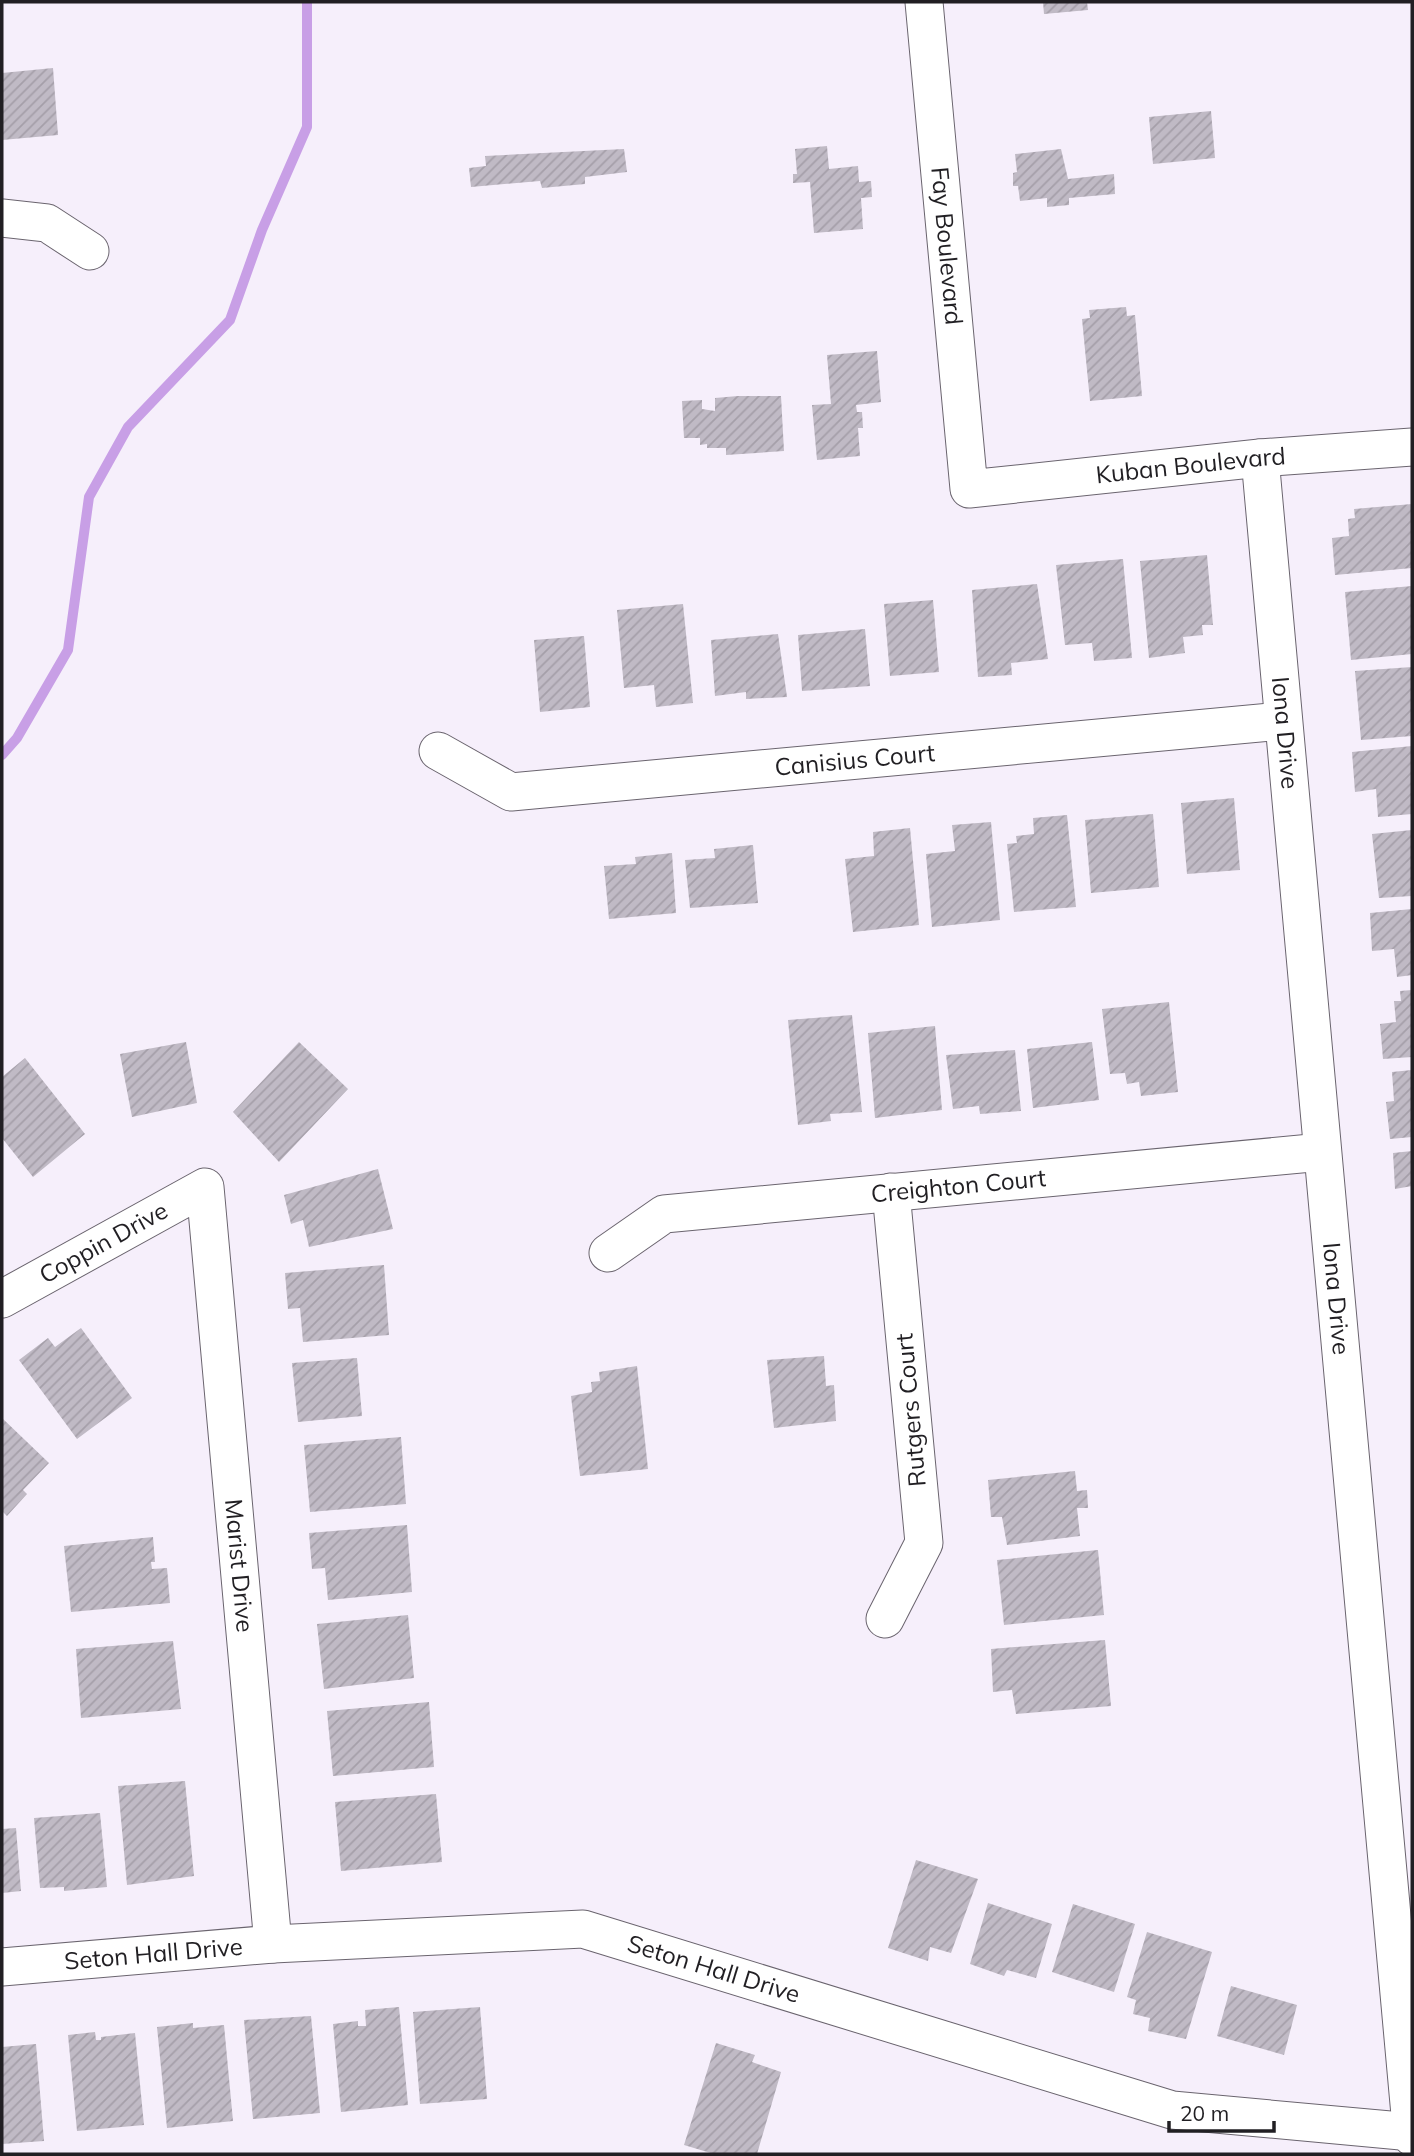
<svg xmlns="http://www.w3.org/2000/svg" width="1414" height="2156" viewBox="0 0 1414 2156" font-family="Mulish,sans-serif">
	<defs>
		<pattern id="building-hatch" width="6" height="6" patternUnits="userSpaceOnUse" patternTransform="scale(1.75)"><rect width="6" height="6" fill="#c0bac5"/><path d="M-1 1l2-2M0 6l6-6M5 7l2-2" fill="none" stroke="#a59fa9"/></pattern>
	</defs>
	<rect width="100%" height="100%" fill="#f6effb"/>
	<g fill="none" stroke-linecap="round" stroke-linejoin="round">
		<path stroke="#c89fe6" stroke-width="10" d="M 2,755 L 17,738 L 68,650 L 89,497 L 128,427 L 230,320 L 262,230 L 307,127 L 307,2"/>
	</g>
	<path fill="url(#building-hatch)" d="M 1043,2 L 1087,2 L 1088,10 L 1044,14 Z
		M 53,68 L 58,135 L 2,140 L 2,73 Z
		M 1211,111 L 1215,158 L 1153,164 L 1149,117 Z
		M 827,146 L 829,169 L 858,166 L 859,182 L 871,181 L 872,197 L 861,198 L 863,229 L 814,233 L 810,182 L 793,183 L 793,174 L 797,174 L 795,149 Z
		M 624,149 L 627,172 L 585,177 L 585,184 L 542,188 L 540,181 L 471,187 L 469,168 L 486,166 L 485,156 Z
		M 1061,149 L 1068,179 L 1114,174 L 1115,194 L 1069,198 L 1069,205 L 1047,207 L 1047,198 L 1020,201 L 1018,186 L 1013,186 L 1013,173 L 1017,172 L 1015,154 Z
		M 1126,307 L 1127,316 L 1135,315 L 1142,396 L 1090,401 L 1082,319 L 1090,318 L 1089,310 Z
		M 877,351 L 881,402 L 856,405 L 857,412 L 862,412 L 863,428 L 858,428 L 860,456 L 817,460 L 812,405 L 831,404 L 827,355 Z
		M 738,396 L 781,396 L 784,451 L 726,455 L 726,448 L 707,448 L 707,444 L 700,445 L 700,438 L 684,438 L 682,401 L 702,400 L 702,409 L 715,411 L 715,398 Z
		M 1412,504 L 1412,568 L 1335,575 L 1332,538 L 1349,536 L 1348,519 L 1355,518 L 1354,509 Z
		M 1207,555 L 1213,625 L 1202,625 L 1203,635 L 1183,637 L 1185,653 L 1149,658 L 1140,561 Z
		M 1123,559 L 1132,658 L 1094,661 L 1092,643 L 1065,645 L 1056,565 Z
		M 1037,584 L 1048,659 L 1011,663 L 1012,675 L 978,677 L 972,590 Z
		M 1412,586 L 1412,654 L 1351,660 L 1345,592 Z
		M 933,600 L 939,672 L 890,676 L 884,604 Z
		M 683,604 L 693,703 L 656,707 L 654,685 L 624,688 L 617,610 Z
		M 865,629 L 870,686 L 802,691 L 798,635 Z
		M 778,634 L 787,697 L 746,699 L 746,692 L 715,696 L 711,640 Z
		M 584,636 L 590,707 L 540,712 L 534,640 Z
		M 1412,667 L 1412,736 L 1361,740 L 1355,671 Z
		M 1412,746 L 1412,814 L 1378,817 L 1376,789 L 1355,792 L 1352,752 Z
		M 1234,798 L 1240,870 L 1187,874 L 1181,803 Z
		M 1153,814 L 1159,887 L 1091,893 L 1085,820 Z
		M 1067,815 L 1076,907 L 1014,912 L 1007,844 L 1017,843 L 1016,836 L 1034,834 L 1033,818 Z
		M 991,822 L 1000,920 L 932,927 L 926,854 L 955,851 L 952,825 Z
		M 910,828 L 919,925 L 853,932 L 845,859 L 874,856 L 873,832 Z
		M 1412,830 L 1412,896 L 1379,898 L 1372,834 Z
		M 753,845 L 758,903 L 690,908 L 685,860 L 715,858 L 714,849 Z
		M 672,853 L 676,913 L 609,919 L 604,866 L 636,864 L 635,857 Z
		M 1412,909 L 1412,975 L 1397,977 L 1394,949 L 1372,951 L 1370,913 Z
		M 1412,990 L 1412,1057 L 1383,1059 L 1380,1024 L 1396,1022 L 1394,1001 L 1401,1001 L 1400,991 Z
		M 1169,1002 L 1178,1092 L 1141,1096 L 1139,1082 L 1127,1084 L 1125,1073 L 1110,1074 L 1102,1009 Z
		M 852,1015 L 862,1112 L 830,1114 L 831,1121 L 798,1125 L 788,1020 Z
		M 935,1026 L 942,1110 L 875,1118 L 868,1033 Z
		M 186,1042 L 197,1103 L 132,1117 L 120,1054 Z
		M 299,1042 L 348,1089 L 279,1162 L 233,1112 Z
		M 1092,1042 L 1099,1100 L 1033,1108 L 1027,1049 Z
		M 1015,1050 L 1021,1111 L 980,1114 L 979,1106 L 953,1109 L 946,1055 Z
		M 25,1058 L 85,1134 L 33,1177 L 2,1138 L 2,1077 Z
		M 1412,1070 L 1412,1137 L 1390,1139 L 1386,1102 L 1394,1101 L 1392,1072 Z
		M 1412,1151 L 1412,1186 L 1395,1189 L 1393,1153 Z
		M 378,1169 L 393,1229 L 309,1247 L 303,1220 L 291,1224 L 284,1195 Z
		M 384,1265 L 389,1335 L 303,1342 L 300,1308 L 288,1309 L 285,1273 Z
		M 81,1328 L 132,1398 L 77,1439 L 19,1360 L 48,1338 L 55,1347 Z
		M 824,1356 L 826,1386 L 834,1385 L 836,1421 L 774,1428 L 767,1360 Z
		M 357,1358 L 362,1416 L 298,1422 L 292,1363 Z
		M 637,1366 L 648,1469 L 580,1476 L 571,1396 L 592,1392 L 591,1382 L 600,1381 L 599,1372 Z
		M 2,1418 L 49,1463 L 23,1490 L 27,1494 L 7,1516 L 2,1511 Z
		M 401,1437 L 406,1504 L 310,1512 L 304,1445 Z
		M 1075,1471 L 1077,1491 L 1087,1490 L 1088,1508 L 1077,1508 L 1080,1536 L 1007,1545 L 1002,1517 L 991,1517 L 988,1480 Z
		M 407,1525 L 412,1592 L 328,1600 L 325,1568 L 312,1569 L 309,1533 Z
		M 153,1537 L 155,1562 L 151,1562 L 152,1569 L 167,1568 L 170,1603 L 71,1612 L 64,1546 Z
		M 1098,1550 L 1104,1615 L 1004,1625 L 997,1560 Z
		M 408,1615 L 414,1678 L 324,1689 L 317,1624 Z
		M 1105,1640 L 1111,1706 L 1016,1714 L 1012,1690 L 993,1692 L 991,1649 Z
		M 173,1641 L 181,1709 L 81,1718 L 76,1649 Z
		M 429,1702 L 434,1767 L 333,1776 L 327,1711 Z
		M 185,1781 L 194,1876 L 127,1885 L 118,1786 Z
		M 436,1794 L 442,1862 L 341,1871 L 335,1802 Z
		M 100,1813 L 107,1887 L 64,1891 L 64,1887 L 40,1888 L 34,1818 Z
		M 16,1828 L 21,1891 L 2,1893 L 2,1829 Z
		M 916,1860 L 978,1879 L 951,1953 L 930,1947 L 928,1961 L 888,1948 Z
		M 988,1903 L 1052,1924 L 1036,1978 L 1007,1970 L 1004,1976 L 970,1964 Z
		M 1073,1904 L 1135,1924 L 1114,1992 L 1052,1972 Z
		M 1147,1932 L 1212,1952 L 1186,2039 L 1148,2031 L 1150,2018 L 1133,2014 L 1136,2000 L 1127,1997 Z
		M 1231,1986 L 1297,2005 L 1284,2055 L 1217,2036 Z
		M 399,2007 L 408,2105 L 341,2112 L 333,2024 L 358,2021 L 358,2026 L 366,2026 L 365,2010 Z
		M 480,2007 L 487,2099 L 420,2104 L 413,2012 Z
		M 311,2016 L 320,2113 L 253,2119 L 244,2020 Z
		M 193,2023 L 193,2028 L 224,2025 L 233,2121 L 167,2128 L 157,2027 Z
		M 95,2032 L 96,2040 L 101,2040 L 101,2037 L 135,2033 L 144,2125 L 77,2131 L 68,2035 Z
		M 716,2043 L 755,2055 L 752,2062 L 781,2072 L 757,2154 L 714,2154 L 684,2145 Z
		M 36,2044 L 44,2141 L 2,2144 L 2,2047 Z"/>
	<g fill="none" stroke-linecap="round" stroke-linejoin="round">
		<defs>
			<g id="minor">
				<path id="s1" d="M 924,2 L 969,489 L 1260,458 L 1412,447"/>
				<path d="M 2,218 L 47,223 L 90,251"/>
				<path id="s2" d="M 1260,458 L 1412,2137"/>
				<path id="s3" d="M 438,751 L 511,792 L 1282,721"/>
				<path id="s4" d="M 608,1253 L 664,1214 L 1322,1152"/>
				<path id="s5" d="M 2,1299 L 205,1187 L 273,1944"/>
				<path d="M 885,1619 L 924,1543 L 891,1192"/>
				<path id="s6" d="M 2,1967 L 273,1944 L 583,1929 L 1172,2110 L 1412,2132"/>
			</g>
		</defs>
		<use href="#minor" stroke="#6a646e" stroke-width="39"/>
		<use href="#minor" stroke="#fff" stroke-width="37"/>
	</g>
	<g text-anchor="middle" stroke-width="5" stroke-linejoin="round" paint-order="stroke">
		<g font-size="24" fill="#211f23" stroke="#fff">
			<text dy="8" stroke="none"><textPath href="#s1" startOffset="245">Fay Boulevard</textPath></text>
			<text dy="8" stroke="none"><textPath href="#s1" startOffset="712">Kuban Boulevard</textPath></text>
			<text dy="8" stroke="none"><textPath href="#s2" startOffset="276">Iona Drive</textPath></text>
			<text dy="8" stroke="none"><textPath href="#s3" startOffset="429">Canisius Court</textPath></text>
			<text dy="8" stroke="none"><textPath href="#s4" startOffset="364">Creighton Court</textPath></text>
			<text dy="8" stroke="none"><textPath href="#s5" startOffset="116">Coppin Drive</textPath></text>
			<text dy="8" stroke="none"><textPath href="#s2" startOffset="844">Iona Drive</textPath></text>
			<text transform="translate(911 1410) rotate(-95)" y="8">Rutgers Court</text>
			<text dy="8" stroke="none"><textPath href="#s5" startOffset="612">Marist Drive</textPath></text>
			<text dy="8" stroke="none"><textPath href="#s6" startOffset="152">Seton Hall Drive</textPath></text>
			<text dy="8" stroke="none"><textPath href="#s6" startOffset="719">Seton Hall Drive</textPath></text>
		</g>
	</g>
	<rect width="1414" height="2156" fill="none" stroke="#211f23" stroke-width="7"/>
	<path d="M1169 2121v10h105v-10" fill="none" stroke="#211f23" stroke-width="3.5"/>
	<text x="1180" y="2121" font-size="21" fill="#211f23" stroke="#ffffff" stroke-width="5" paint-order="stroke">20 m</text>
</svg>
